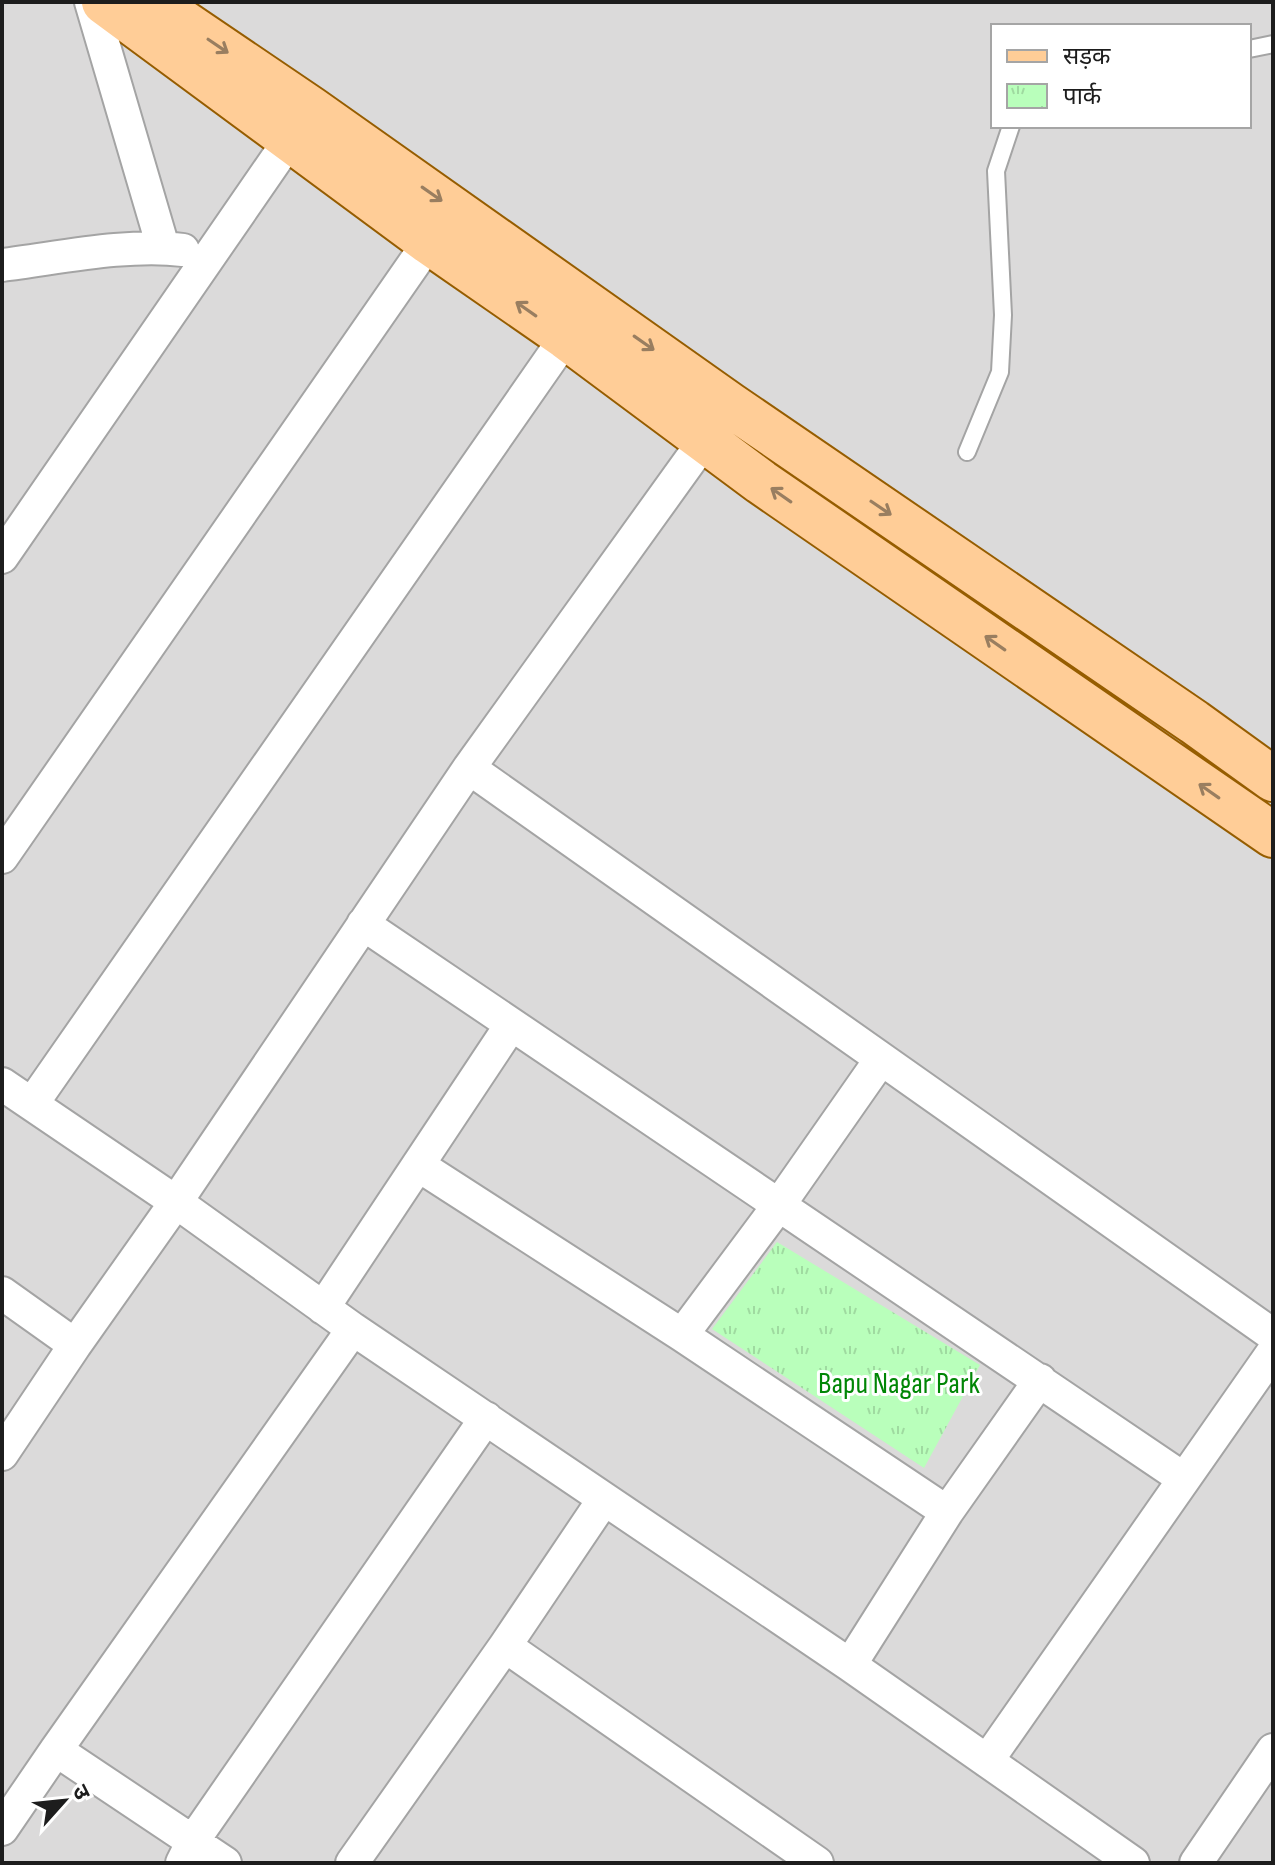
<svg xmlns="http://www.w3.org/2000/svg" width="1275" height="1865" viewBox="0 0 1275 1865" font-family="'Sofia Sans Condensed','Noto Sans Devanagari',sans-serif">
	<defs>
		<pattern id="park-tufts" width="24" height="20" patternUnits="userSpaceOnUse" patternTransform="scale(2)"><rect width="24" height="20" fill="#b9ffbb"/><path d="M3 7l-1-3M5 7V3M7 7l1-3M15 17l-1-3M17 17v-4M19 17l1-3" fill="none" stroke="#9fdaa0"/></pattern>
	</defs>
	<rect width="100%" height="100%" fill="#efeae1"/>
	<path fill="#dbdada" fill-rule="evenodd" d="M 2,2 L 1273,2 L 1273,1863 L 2,1863 ZM 993,26 L 1249,26 L 1249,126 L 993,126 Z"/>
	<path fill="url(#park-tufts)" d="M 777,1242 L 980,1365 L 924,1468 L 712,1329 Z"/>
	<g fill="none" stroke-linecap="round" stroke-linejoin="round">
		<defs>
			<path id="lane" d="M 1249,49 L 1273,44
				M 967,452 L 1000,372 L 1003,315 L 996,171 L 1011,126"/>
			<path id="street" d="M 91,2 L 163,247
				M 2,265 C 59,258 127,243 183,250
				M 2,557 L 302,122
				M 469,768 L 1273,1335
				M 2,857 L 429,242
				M 363,924 L 1184,1479
				M 2,1084 L 176,1202 L 353,1329 L 850,1665 L 1133,1863
				M 32,1104 L 566,337
				M 418,1165 L 682,1335 L 947,1512
				M 2,1293 L 75,1345 L 176,1202 L 469,768 L 717,423
				M 323,1308 L 511,1025
				M 682,1335 L 779,1205 L 881,1059
				M 2,1454 L 75,1345
				M 505,1646 L 817,1863
				M 850,1665 L 947,1512 L 1040,1380
				M 56,1750 L 225,1863
				M 987,1761 L 1273,1352
				M 2,1829 L 56,1750 L 353,1329
				M 182,1863 L 193,1841 L 486,1418
				M 352,1863 L 505,1646 L 604,1499
				M 1196,1863 L 1273,1750"/>
			<path id="primary" d="M 104,2 L 429,242 L 566,337 L 761,482 L 1273,835
				M 153,2 L 311,109 L 730,405 L 1194,722 L 1273,779"/>
		</defs>
		<use href="#lane" stroke="#a4a4a4" stroke-width="20"/>
		<use href="#street" stroke="#a4a4a4" stroke-width="36"/>
		<use href="#primary" stroke="#965d00" stroke-width="48"/>
		<use href="#lane" stroke="#fff" stroke-width="16"/>
		<use href="#street" stroke="#fff" stroke-width="32"/>
		<use href="#primary" stroke="#ffcd97" stroke-width="44"/>
	</g>
	<defs><path id="oneway-shaft" d="M-6 0H5M1.5-3L5.5 0L1.5 3" fill="none" stroke-width="1.6" stroke-linecap="round" stroke-linejoin="round" transform="scale(2)"/></defs>
	<g stroke="#997e60">
		<use href="#oneway-shaft" transform="translate(218 46) rotate(34)"/>
		<use href="#oneway-shaft" transform="translate(432 194) rotate(35)"/>
		<use href="#oneway-shaft" transform="translate(526 309) rotate(-145)"/>
		<use href="#oneway-shaft" transform="translate(644 343) rotate(35)"/>
		<use href="#oneway-shaft" transform="translate(781 495) rotate(-145)"/>
		<use href="#oneway-shaft" transform="translate(881 508) rotate(34)"/>
		<use href="#oneway-shaft" transform="translate(995 643) rotate(-145)"/>
		<use href="#oneway-shaft" transform="translate(1209 791) rotate(-145)"/>
	</g>
	<g text-anchor="middle" stroke-width="6" stroke-linejoin="round" paint-order="stroke">
		<g font-size="30" fill="#008605" stroke="#fff">
			<text x="899" y="1393">Bapu Nagar Park</text>
		</g>
	</g>
	<rect width="1275" height="1865" fill="none" stroke="#1d1d1d" stroke-width="8"/>
	<rect x="991" y="24" width="260" height="104" fill="#ffffff" stroke="#a5a5a5" stroke-width="2"/>
	<rect x="1007" y="50" width="40" height="12" fill="#ffcd97" stroke="#a5a5a5" stroke-width="2"/>
	<text x="1063" y="64" font-size="24" fill="#1d1d1d">सड़क</text>
	<rect x="1007" y="84" width="40" height="24" fill="url(#park-tufts)" stroke="#a5a5a5" stroke-width="2"/>
	<text x="1063" y="104" font-size="24" fill="#1d1d1d">पार्क</text>
	<g transform="translate(64 1801) rotate(63)" stroke="#ffffff" stroke-width="6" paint-order="stroke">
	<path d="M0-6L14 30L0 20L-14 30Z" fill="#1d1d1d"/>
	<text y="-12" font-size="22" font-weight="bold" text-anchor="middle" fill="#1d1d1d">उ</text>
	</g>
</svg>
